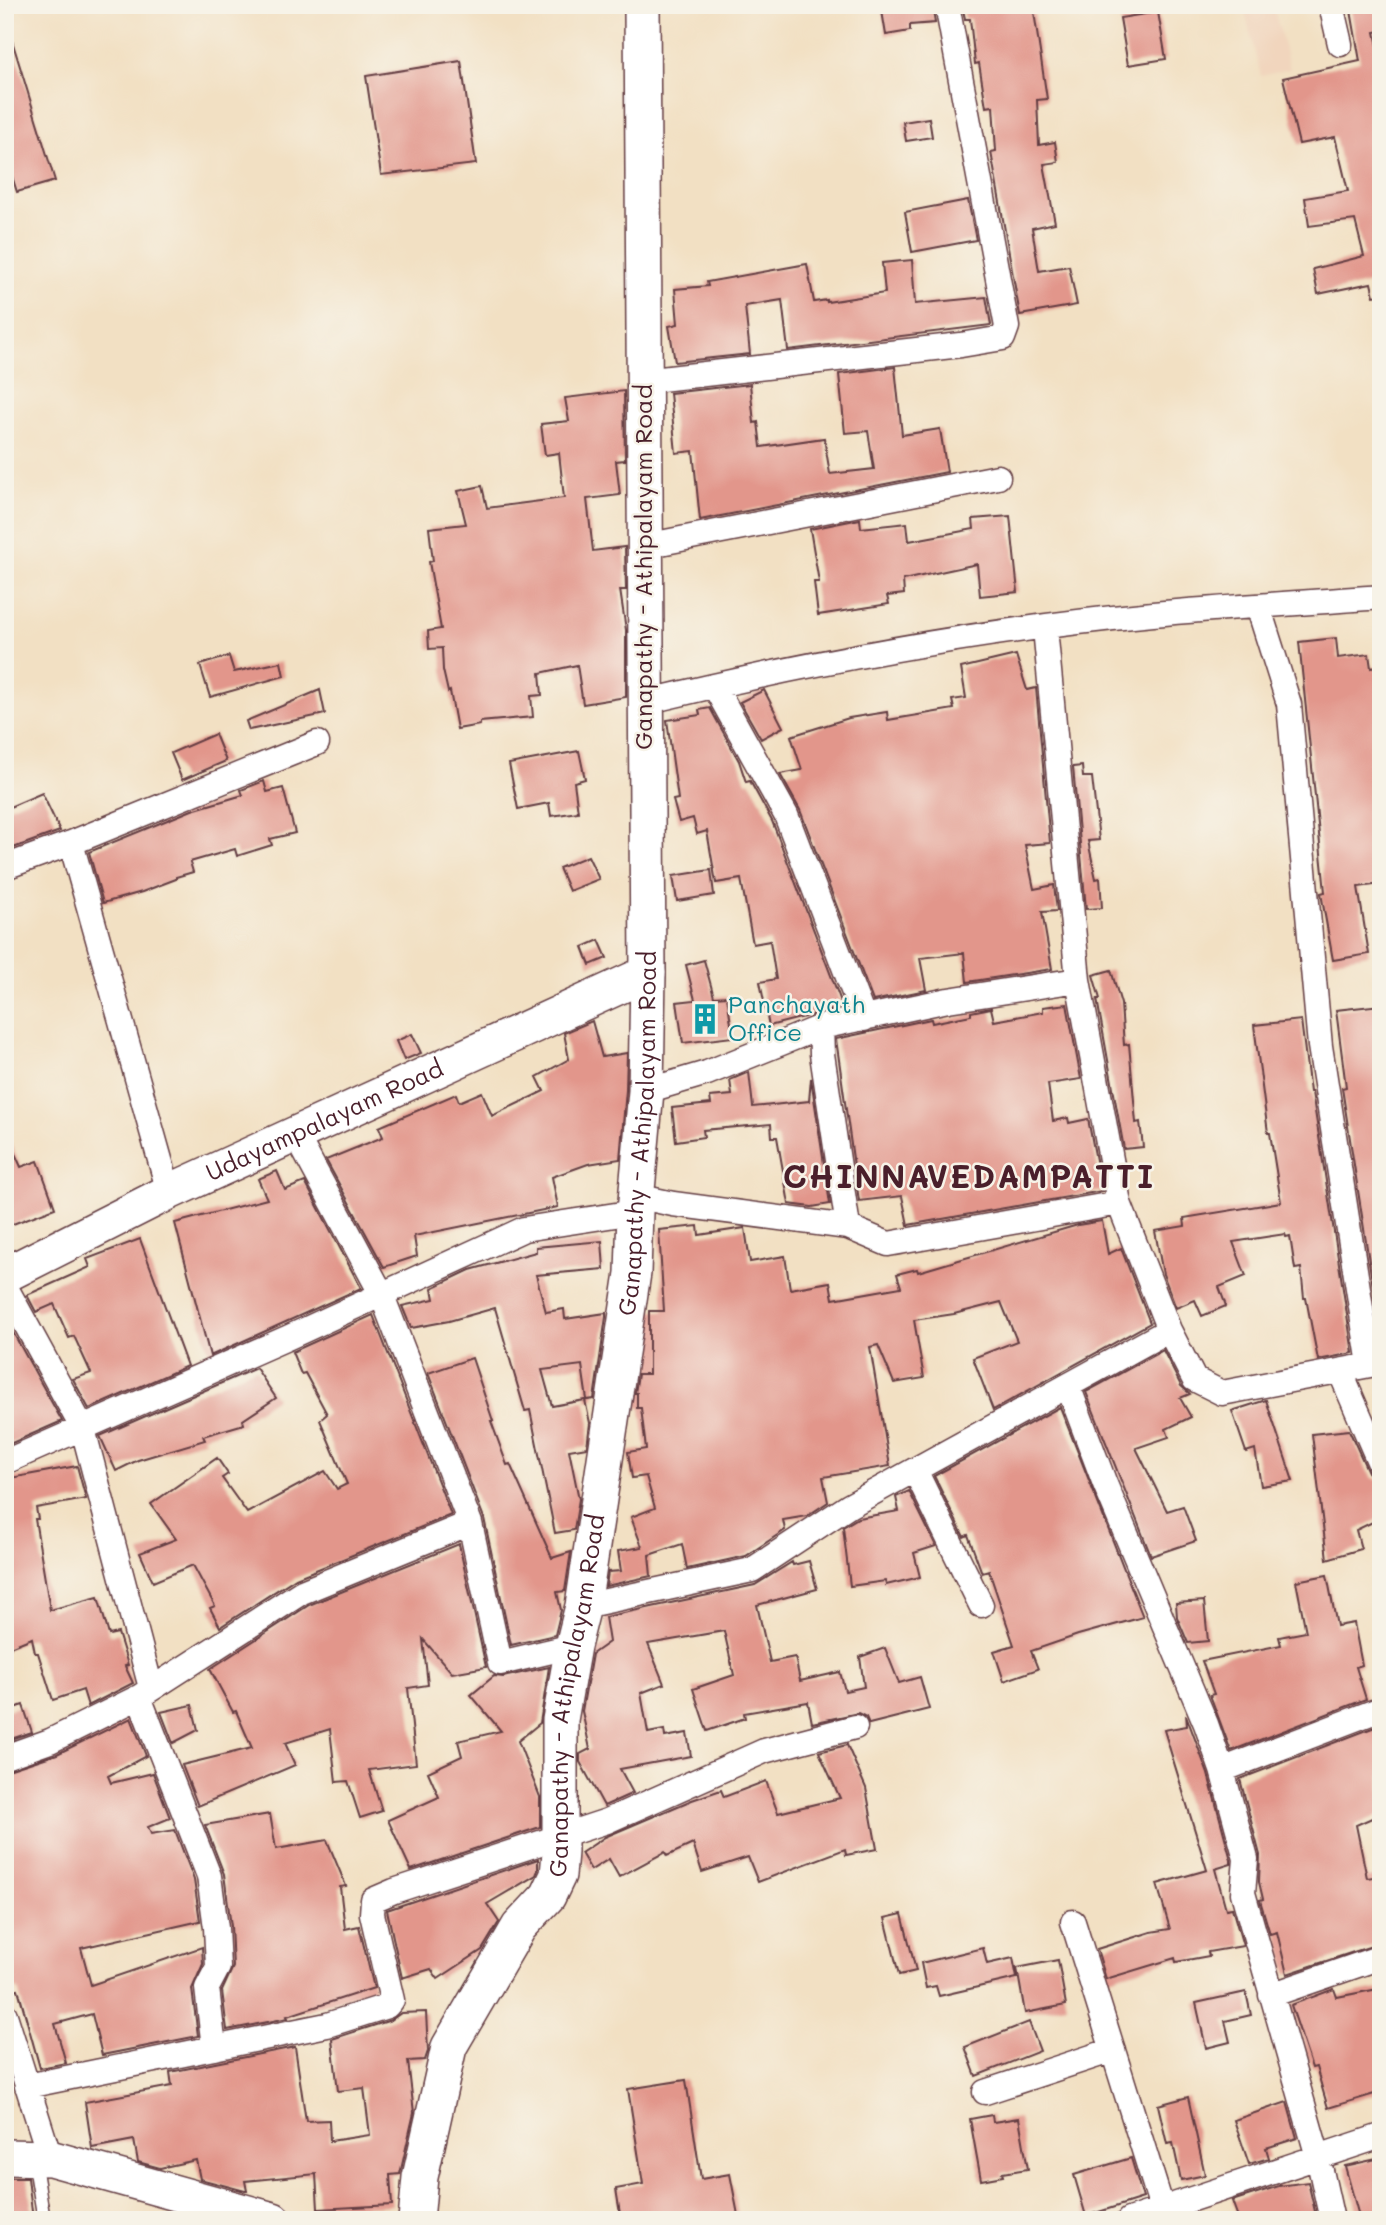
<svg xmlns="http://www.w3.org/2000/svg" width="1386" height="2225" viewBox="0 0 1386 2225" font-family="Mali,sans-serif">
	<rect width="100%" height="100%" fill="#f7f3e8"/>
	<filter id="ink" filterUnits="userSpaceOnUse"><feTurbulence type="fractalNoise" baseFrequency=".0143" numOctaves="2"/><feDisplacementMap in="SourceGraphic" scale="14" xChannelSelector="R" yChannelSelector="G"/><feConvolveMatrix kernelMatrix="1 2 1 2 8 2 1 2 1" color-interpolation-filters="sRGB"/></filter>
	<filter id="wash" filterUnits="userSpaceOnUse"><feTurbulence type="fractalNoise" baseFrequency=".00686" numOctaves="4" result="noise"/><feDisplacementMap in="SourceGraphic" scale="28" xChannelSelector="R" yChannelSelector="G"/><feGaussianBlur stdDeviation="1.57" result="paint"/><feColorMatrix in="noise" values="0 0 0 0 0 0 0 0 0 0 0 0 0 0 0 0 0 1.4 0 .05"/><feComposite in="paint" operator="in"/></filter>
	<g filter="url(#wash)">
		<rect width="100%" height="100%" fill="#f2e0c3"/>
		<path fill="#f1d5bd" d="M 1243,5 L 1273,5 L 1290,69 L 1261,76 Z"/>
		<g id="blocks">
			<path fill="#e2968b" d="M 881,5 L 932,5 L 935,23 L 910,25 L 910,31 L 886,35 Z
				M 962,5 L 1033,5 L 1047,99 L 1037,100 L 1039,145 L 1055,142 L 1058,162 L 1044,164 L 1055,223 L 1032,228 L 1039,271 L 1069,266 L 1077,305 L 1020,315 L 991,152 L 996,151 L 993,106 L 986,107 L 979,63 L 975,64 L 970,19 L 965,19 Z
				M 1350,5 L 1381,5 L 1381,31 L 1375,32 L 1381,60 L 1381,295 L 1374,296 L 1371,283 L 1318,294 L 1313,269 L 1364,256 L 1355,220 L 1309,226 L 1305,198 L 1348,191 L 1335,137 L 1299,144 L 1283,78 L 1360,61 Z
				M 1158,12 L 1166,59 L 1128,65 L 1120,18 Z
				M 10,34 L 55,181 L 17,192 L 5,154 L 5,35 Z
				M 461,61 L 476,164 L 381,175 L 366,76 Z
				M 929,118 L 932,137 L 906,141 L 903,122 Z
				M 968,200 L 976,240 L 912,252 L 905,212 Z
				M 912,260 L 915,304 L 986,297 L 991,325 L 788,350 L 782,300 L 745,306 L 750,354 L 675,362 L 669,326 L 678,324 L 675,289 L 708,286 L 707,282 L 807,264 L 814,302 L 827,300 L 827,302 L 885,293 L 882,263 Z
				M 895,367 L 902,435 L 940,429 L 947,472 L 700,520 L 693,451 L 676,453 L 670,393 L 750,384 L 754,423 L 758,422 L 761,447 L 824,438 L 830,474 L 874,469 L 868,431 L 845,433 L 839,374 Z
				M 624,391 L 625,460 L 616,461 L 620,495 L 587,499 L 593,551 L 625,547 L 626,590 L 620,590 L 626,630 L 626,697 L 583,704 L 577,665 L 540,673 L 542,695 L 531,696 L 533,717 L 480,722 L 480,725 L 457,729 L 450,691 L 448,692 L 443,670 L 442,648 L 429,649 L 428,631 L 441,629 L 429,562 L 433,561 L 429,528 L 466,524 L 458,491 L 482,486 L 487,508 L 564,498 L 559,453 L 545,455 L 541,424 L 569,421 L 565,398 Z
				M 1010,516 L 1018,592 L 980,596 L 977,564 L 903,580 L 904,594 L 887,596 L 889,604 L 818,615 L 814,582 L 819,582 L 810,529 L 860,519 L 861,528 L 907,523 L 909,541 L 974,529 L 973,519 Z
				M 1336,638 L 1338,658 L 1369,654 L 1371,668 L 1381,666 L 1381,884 L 1358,887 L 1369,954 L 1333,960 L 1321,893 L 1325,892 L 1299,642 Z
				M 1016,655 L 1027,690 L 1036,688 L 1050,843 L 1025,845 L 1034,889 L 1054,885 L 1057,911 L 1042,912 L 1052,969 L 967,982 L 964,953 L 920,958 L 926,990 L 873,1001 L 800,810 L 780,774 L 802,770 L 791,736 L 849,718 L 887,712 L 888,720 L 954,709 L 952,700 L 966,698 L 961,668 Z
				M 229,656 L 234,672 L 281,662 L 284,676 L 210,697 L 200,665 Z
				M 320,690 L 325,714 L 249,730 L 246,721 Z
				M 764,690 L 783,727 L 761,739 L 740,702 Z
				M 710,708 L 739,761 L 746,782 L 750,781 L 772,821 L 843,1007 L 769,1026 L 760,982 L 776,979 L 770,941 L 753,944 L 741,879 L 716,883 L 707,831 L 697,834 L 693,818 L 679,822 L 673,800 L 678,799 L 667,720 L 700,715 L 699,710 Z
				M 215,734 L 226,761 L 182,780 L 171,753 Z
				M 579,751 L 585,779 L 574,782 L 578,812 L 551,816 L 549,803 L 518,809 L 509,764 Z
				M 1082,766 L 1083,777 L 1092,777 L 1099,840 L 1088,841 L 1096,879 L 1100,878 L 1102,908 L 1086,909 L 1073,767 Z
				M 264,781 L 267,792 L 283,788 L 295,833 L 270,839 L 272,845 L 237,856 L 235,849 L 190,862 L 193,872 L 176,877 L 176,879 L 142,892 L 103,903 L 89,852 L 192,810 L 243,795 L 241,790 Z
				M 42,793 L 60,831 L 5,851 L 5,809 Z
				M 588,856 L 599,879 L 569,891 L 559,868 Z
				M 711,870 L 714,895 L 677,901 L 673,876 Z
				M 599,940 L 607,958 L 590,965 L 583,947 Z
				M 704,960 L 714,997 L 727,996 L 733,1037 L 683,1043 L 677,1002 L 695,1000 L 686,965 Z
				M 1111,970 L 1121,1004 L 1124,1045 L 1129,1044 L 1136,1123 L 1140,1122 L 1143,1147 L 1124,1149 L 1097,999 L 1100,999 L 1093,975 Z
				M 1067,1004 L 1081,1079 L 1048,1084 L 1053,1121 L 1068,1118 L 1069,1123 L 1088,1119 L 1102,1191 L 908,1225 L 902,1196 L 859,1201 L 836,1039 L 931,1019 L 932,1023 L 971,1015 L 971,1012 L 991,1008 L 994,1021 L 1043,1012 L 1043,1007 Z
				M 1381,1005 L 1381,1338 L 1342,1088 L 1346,1087 L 1336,1010 Z
				M 1301,1020 L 1310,1092 L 1312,1092 L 1353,1353 L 1318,1360 L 1306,1298 L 1304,1298 L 1301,1268 L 1295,1269 L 1290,1236 L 1286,1237 L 1285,1234 L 1233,1242 L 1246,1276 L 1219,1287 L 1226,1306 L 1202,1316 L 1195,1300 L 1176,1308 L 1163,1274 L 1155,1231 L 1185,1226 L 1184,1218 L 1281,1202 L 1270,1133 L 1268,1133 L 1254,1025 Z
				M 592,1021 L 602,1057 L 627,1053 L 626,1090 L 620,1159 L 588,1164 L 552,1177 L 558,1207 L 414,1236 L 417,1256 L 384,1267 L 326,1160 L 383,1137 L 379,1127 L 456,1094 L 459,1102 L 482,1092 L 492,1116 L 544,1091 L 537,1077 L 569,1059 L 564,1033 Z
				M 412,1034 L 421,1053 L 404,1060 L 396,1041 Z
				M 749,1072 L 753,1107 L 809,1101 L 811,1078 L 830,1204 L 812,1207 L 789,1204 L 777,1137 L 772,1137 L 771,1124 L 703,1130 L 704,1137 L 676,1141 L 672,1108 L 711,1104 L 710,1097 L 732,1095 L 730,1080 Z
				M 5,1131 L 21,1167 L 38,1161 L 55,1208 L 5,1227 Z
				M 277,1171 L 285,1190 L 305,1182 L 361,1288 L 210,1356 L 175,1223 L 267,1199 L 258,1179 Z
				M 1102,1221 L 1108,1254 L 1121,1248 L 1150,1323 L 993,1410 L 973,1358 L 1017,1341 L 1001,1302 L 954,1314 L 914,1320 L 924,1378 L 894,1383 L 878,1345 L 870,1347 L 890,1466 L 823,1477 L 828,1502 L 807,1516 L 783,1520 L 785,1530 L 746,1556 L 687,1569 L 682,1544 L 649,1555 L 651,1576 L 606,1586 L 608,1572 L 621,1571 L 618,1551 L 642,1547 L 631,1517 L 655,1508 L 646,1476 L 632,1478 L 628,1452 L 646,1449 L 641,1408 L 637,1408 L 637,1393 L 635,1393 L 638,1374 L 649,1374 L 649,1311 L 664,1311 L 659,1230 L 698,1226 L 699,1235 L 745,1228 L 750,1262 L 785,1256 L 790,1289 L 830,1282 L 833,1299 L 901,1287 L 897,1274 L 917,1269 L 918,1272 L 1078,1225 Z
				M 140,1239 L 187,1366 L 89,1409 L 73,1379 L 91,1373 L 74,1336 L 69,1338 L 54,1304 L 36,1312 L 27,1295 L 90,1267 L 87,1259 Z
				M 602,1241 L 604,1269 L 536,1275 L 546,1312 L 564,1309 L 565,1319 L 606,1313 L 606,1317 L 594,1399 L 587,1400 L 582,1365 L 542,1370 L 552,1406 L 585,1400 L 590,1423 L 587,1447 L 569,1450 L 579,1499 L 574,1530 L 555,1533 L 530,1410 L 525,1411 L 495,1308 L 449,1321 L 411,1328 L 402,1306 L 434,1299 L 432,1288 L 470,1270 L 536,1252 L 536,1247 Z
				M 373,1315 L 451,1515 L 296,1578 L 220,1627 L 210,1608 L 215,1606 L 193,1565 L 153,1582 L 140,1553 L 176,1539 L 151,1504 L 217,1458 L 228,1474 L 222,1478 L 247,1513 L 325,1471 L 337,1489 L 347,1484 L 320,1420 L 327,1414 L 305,1373 L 301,1374 L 292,1352 Z
				M 5,1318 L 62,1421 L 5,1446 Z
				M 1163,1350 L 1181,1386 L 1190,1394 L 1180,1398 L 1191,1417 L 1166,1429 L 1169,1437 L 1136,1448 L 1167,1511 L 1183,1506 L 1196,1541 L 1151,1556 L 1086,1392 Z
				M 472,1358 L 493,1421 L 491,1421 L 507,1465 L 510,1464 L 552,1558 L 571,1552 L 565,1591 L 557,1592 L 561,1610 L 555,1635 L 511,1645 L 484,1518 L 428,1373 Z
				M 256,1368 L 276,1398 L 243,1420 L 244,1424 L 203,1436 L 205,1440 L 138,1460 L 116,1471 L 100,1436 Z
				M 1266,1400 L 1293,1481 L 1261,1486 L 1255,1449 L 1246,1452 L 1232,1411 Z
				M 1060,1407 L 1143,1617 L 1078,1635 L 1031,1651 L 1038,1669 L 1004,1681 L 994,1651 L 1014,1645 L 989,1571 L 982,1573 L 968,1535 L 964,1537 L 934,1476 Z
				M 1349,1430 L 1368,1472 L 1373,1478 L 1381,1481 L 1381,1518 L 1356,1530 L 1361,1549 L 1327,1559 L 1312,1434 Z
				M 77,1466 L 86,1499 L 36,1508 L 38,1519 L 35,1519 L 50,1610 L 98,1597 L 109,1635 L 118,1633 L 128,1665 L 125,1666 L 133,1683 L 88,1706 L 83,1690 L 53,1700 L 38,1653 L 35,1653 L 32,1638 L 5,1649 L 5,1479 Z
				M 909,1491 L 936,1546 L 914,1553 L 920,1577 L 886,1585 L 885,1581 L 850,1586 L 843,1527 L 858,1518 L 899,1511 L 896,1497 Z
				M 459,1544 L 486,1667 L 452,1673 L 423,1639 L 428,1685 L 408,1688 L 416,1764 L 369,1770 L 382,1811 L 360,1818 L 348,1781 L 336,1782 L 330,1729 L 285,1743 L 295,1765 L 198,1806 L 182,1765 L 252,1748 L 236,1711 L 233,1712 L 210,1669 L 309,1605 Z
				M 809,1561 L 817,1589 L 757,1605 L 770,1662 L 795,1657 L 800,1681 L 840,1672 L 845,1691 L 864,1687 L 860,1657 L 885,1648 L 899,1683 L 920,1677 L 929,1709 L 869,1724 L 866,1717 L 858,1713 L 812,1723 L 808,1702 L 744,1713 L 745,1718 L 707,1731 L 693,1689 L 734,1675 L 724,1631 L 648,1644 L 664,1684 L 641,1693 L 648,1733 L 664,1730 L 665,1737 L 687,1733 L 691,1756 L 620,1769 L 633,1793 L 604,1806 L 580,1762 L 580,1754 L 590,1749 L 582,1711 L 592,1654 L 609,1642 L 605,1617 L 755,1585 L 792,1562 L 793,1565 Z
				M 1327,1575 L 1337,1626 L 1354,1623 L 1362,1665 L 1356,1667 L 1366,1699 L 1231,1751 L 1210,1695 L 1214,1694 L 1202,1661 L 1281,1645 L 1279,1637 L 1306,1632 L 1296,1581 Z
				M 1204,1601 L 1208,1641 L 1188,1643 L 1177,1617 L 1176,1603 Z
				M 549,1667 L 540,1723 L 518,1741 L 540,1797 L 540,1827 L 411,1870 L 388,1820 L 439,1797 L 428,1772 L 462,1756 L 458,1741 L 501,1731 L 471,1695 L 494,1676 L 503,1677 Z
				M 23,1705 L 32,1732 L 5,1741 L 5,1711 Z
				M 192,1705 L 198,1730 L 173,1743 L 161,1712 Z
				M 1186,1715 L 1208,1774 L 1231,1860 L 1231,1864 L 1215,1869 L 1226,1909 L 1232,1908 L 1243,1946 L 1208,1952 L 1209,1956 L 1176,1962 L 1175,1958 L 1106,1979 L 1097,1949 L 1151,1932 L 1170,1929 L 1157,1884 L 1207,1870 L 1164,1730 L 1187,1726 Z
				M 131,1718 L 146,1756 L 108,1776 L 111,1783 L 153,1773 L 170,1818 L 148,1827 L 151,1834 L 175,1830 L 194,1880 L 200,1921 L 81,1948 L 91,1985 L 202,1947 L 203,1964 L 192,1989 L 198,2036 L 102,2055 L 92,2014 L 55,2024 L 66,2063 L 40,2068 L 18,1989 L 8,1991 L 5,1974 L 5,1771 L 57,1754 Z
				M 1375,1727 L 1375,1729 L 1381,1728 L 1381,1814 L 1356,1825 L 1367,1878 L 1381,1876 L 1381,1943 L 1287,1974 L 1277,1932 L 1270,1934 L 1260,1900 L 1263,1899 L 1259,1882 L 1260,1855 L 1240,1779 Z
				M 847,1745 L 866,1788 L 877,1849 L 846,1855 L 845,1849 L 758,1882 L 748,1857 L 702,1872 L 693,1844 L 667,1856 L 665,1852 L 619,1877 L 609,1859 L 591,1870 L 581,1853 L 605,1837 L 692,1800 L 721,1790 L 724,1797 L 766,1781 L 778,1813 L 840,1798 L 819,1752 Z
				M 270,1814 L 276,1849 L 327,1840 L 346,1886 L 340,1887 L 345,1929 L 359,1926 L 374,1988 L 287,2016 L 288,2018 L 227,2030 L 222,1991 L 233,1967 L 231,1926 L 224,1874 L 205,1825 Z
				M 538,1859 L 538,1870 L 536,1875 L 487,1904 L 499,1922 L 482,1950 L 438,1979 L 431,1969 L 402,1978 L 387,1910 Z
				M 902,1914 L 916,1971 L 899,1975 L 885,1918 Z
				M 983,1948 L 987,1964 L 1013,1958 L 1017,1978 L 939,1996 L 936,1986 L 926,1988 L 921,1963 Z
				M 1058,1960 L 1066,2005 L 1025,2013 L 1017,1968 Z
				M 1334,1989 L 1337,1997 L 1378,1989 L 1381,2003 L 1381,2092 L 1328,2108 L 1316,2067 L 1312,2068 L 1291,2005 Z
				M 1246,1992 L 1251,2015 L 1225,2021 L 1230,2042 L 1206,2048 L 1196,2003 Z
				M 426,2012 L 428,2051 L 425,2060 L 408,2061 L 414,2113 L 400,2174 L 390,2175 L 392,2205 L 318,2209 L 316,2174 L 245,2181 L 247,2191 L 245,2191 L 200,2179 L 196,2160 L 160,2168 L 138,2162 L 134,2140 L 92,2148 L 85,2102 L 172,2086 L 170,2072 L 295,2047 L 306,2121 L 329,2120 L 330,2141 L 370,2135 L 364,2088 L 338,2091 L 332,2039 L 391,2020 L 401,2013 Z
				M 1029,2022 L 1040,2051 L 976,2076 L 965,2047 Z
				M 686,2080 L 701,2179 L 730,2174 L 739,2220 L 621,2220 L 616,2189 L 643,2184 L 628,2089 Z
				M 1188,2097 L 1205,2175 L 1181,2180 L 1173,2143 L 1167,2144 L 1158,2105 Z
				M 1287,2102 L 1297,2138 L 1266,2148 L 1269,2158 L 1249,2164 L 1234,2120 Z
				M 992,2115 L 993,2122 L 1019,2118 L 1028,2169 L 1002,2173 L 1003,2176 L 981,2180 L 970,2119 Z
				M 1131,2158 L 1143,2198 L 1086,2216 L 1074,2175 Z
				M 1381,2158 L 1381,2220 L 1360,2220 L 1345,2166 Z
				M 5,2178 L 28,2178 L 33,2220 L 5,2220 Z
				M 1308,2182 L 1317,2220 L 1239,2220 L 1232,2201 L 1279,2186 Z"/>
		</g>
	</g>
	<g filter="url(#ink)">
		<use href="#blocks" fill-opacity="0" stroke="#633c42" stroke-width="2"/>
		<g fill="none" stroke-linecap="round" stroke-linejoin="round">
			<defs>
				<path id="lane" d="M 34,2159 L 44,2220"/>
				<path id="street" d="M 1331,5 L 1340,44
					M 643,381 L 961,345 L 1003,338 L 1007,327 L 947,5
					M 645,546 L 998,477
					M 1045,628 L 1078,980
					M 715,687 L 786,815 L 864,1019
					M 645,702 C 811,662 982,630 1153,614 C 1229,607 1305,603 1381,597
					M 5,867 L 71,843
					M 646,1091 L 707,1073 L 821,1027
					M 296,1135 L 381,1293 L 470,1523 L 500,1663 L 573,1646
					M 169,1192 L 71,843 L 317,743
					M 848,1227 L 888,1244 L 1119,1203
					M 5,1286 L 83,1429 L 151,1688
					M 1169,1330 L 1194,1379 L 1222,1393 L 1370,1365 L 1320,1046 L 1289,704 L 1258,606
					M 1340,1371 L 1381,1466
					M 1068,1386 L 1105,1484 L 1206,1724 L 1222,1770 L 1246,1859 L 1243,1893 L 1318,2157 L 1332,2220
					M 5,1462 L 287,1338 L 524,1229 L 635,1212
					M 915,1470 L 981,1605
					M 583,1606 L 752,1570 L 849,1506 L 1169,1330 L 1119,1203 L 1078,980 L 948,1000 L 821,1027 L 822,1054 L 848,1227 L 673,1204 L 636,1196
					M 139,1697 L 209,1876 L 216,1928 L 218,1967 L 207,1988 L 214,2048
					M 5,1757 L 50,1741 L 139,1697 L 302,1592 L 470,1523
					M 1222,1770 L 1381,1709
					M 1073,1922 L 1162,2208
					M 1271,1995 L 1381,1957
					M 5,2015 L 50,2158
					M 27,2086 L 327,2025 L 387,2006 L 392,2000 L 372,1914 L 373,1900 L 394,1891 L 607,1821 L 764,1751 L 855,1727
					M 985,2092 L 1113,2050
					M 1129,2220 L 1381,2136"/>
				<g id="secondary">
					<path id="s1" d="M 5,1275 L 169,1192 L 648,973"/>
					<path d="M 5,2157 L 50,2158 L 273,2220"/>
					<path id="s2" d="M 416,2220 L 420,2177 L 449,2047 L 519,1927 L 548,1896 L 558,1875 L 560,1852 L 560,1720 L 573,1646 L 583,1606 L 633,1273 L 635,1212 L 646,1091 L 648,973 L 642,5"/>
				</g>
			</defs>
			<use href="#lane" stroke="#633c42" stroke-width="15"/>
			<use href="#street" stroke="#633c42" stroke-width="27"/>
			<use href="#secondary" stroke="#633c42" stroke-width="38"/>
			<use href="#lane" stroke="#fff" stroke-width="12"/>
			<use href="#street" stroke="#fff" stroke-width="24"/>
			<use href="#secondary" stroke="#fff" stroke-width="35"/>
		</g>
	</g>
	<defs>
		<symbol id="building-bare" viewBox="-9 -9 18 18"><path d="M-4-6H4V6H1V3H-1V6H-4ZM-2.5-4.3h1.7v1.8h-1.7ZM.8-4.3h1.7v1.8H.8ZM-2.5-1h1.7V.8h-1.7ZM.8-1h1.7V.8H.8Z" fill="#0f9aa8" stroke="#f7f3e8" stroke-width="2.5" paint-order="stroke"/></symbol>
	</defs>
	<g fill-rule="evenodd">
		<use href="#building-bare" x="683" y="997" width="44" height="44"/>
	</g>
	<g text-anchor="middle" stroke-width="5" stroke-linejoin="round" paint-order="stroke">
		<g font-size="24" fill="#4a1f2b" stroke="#f7f3e8">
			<text transform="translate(644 567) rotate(-90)" y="8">Ganapathy - Athipalayam Road</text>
			<text dy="8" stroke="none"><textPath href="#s1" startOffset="355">Udayampalayam Road</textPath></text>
			<text dy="8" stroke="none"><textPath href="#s2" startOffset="1129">Ganapathy - Athipalayam Road</textPath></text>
			<text dy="8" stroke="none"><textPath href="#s2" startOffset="562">Ganapathy - Athipalayam Road</textPath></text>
		</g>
		<g font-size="24" fill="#0d838f" stroke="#f7f3e8" text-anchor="start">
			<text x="728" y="1013">Panchayath<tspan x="728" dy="28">Office</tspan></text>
		</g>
		<g font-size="32" font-weight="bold" letter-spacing="2" fill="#4a1f2b" stroke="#f7f3e8">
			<text x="969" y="1188">CHINNAVEDAMPATTI</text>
		</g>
	</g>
	<rect width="1386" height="2225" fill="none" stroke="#f7f3e8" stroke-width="28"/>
</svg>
